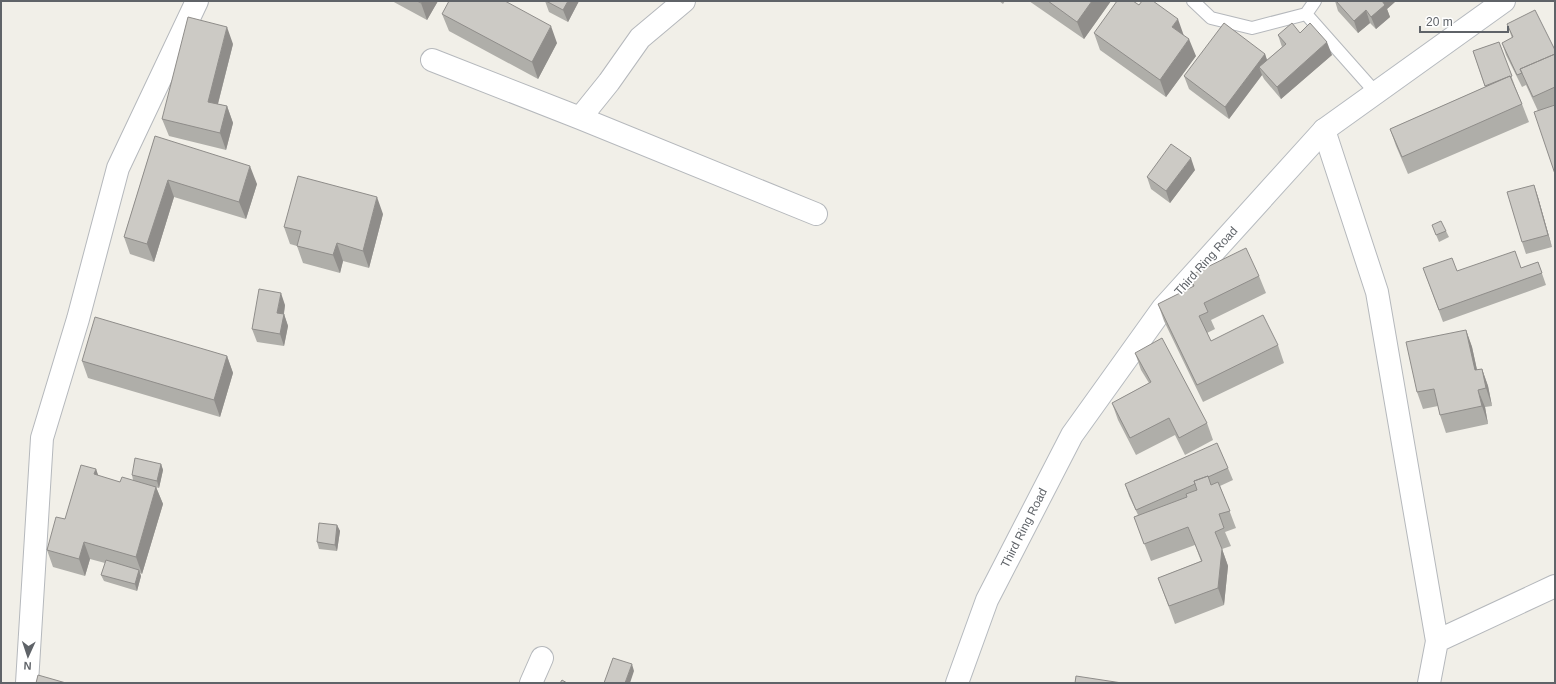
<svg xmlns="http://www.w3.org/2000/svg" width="1556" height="684" viewBox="0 0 1556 684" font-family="Helvetica,sans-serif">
	<rect width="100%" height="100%" fill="#f1efe8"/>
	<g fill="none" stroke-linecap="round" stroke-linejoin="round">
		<defs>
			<path id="lane" d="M 1193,1 L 1211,18 L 1252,28 L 1306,14 L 1315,1
				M 1306,14 L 1376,93"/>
			<path id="street" d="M 432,60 L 580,118 L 816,214
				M 580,118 L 609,82 L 640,38 L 684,1
				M 1324,130 L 1377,292 L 1437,641 L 1429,683
				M 1437,641 L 1555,586
				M 27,683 L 42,438 L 78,319 L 118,168 L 197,1
				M 531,683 L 542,658"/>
			<path id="secondary" d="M 957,683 L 987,600 L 1072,435 L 1163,308 L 1324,130 L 1504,1"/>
		</defs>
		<use href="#lane" stroke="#b5b8bc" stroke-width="14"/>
		<use href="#street" stroke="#b5b8bc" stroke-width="24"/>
		<use href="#secondary" stroke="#b6babf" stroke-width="24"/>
		<use href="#lane" stroke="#fff" stroke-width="12"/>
		<use href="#street" stroke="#fff" stroke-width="22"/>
		<use href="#secondary" stroke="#fff" stroke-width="22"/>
	</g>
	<path fill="#afaea9" d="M 392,1 L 438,1 L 427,20 Z
		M 545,1 L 579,1 L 568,22 L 549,12 Z
		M 999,1 L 1005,1 L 1003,4 Z
		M 1029,1 L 1111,1 L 1084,39 Z
		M 1335,1 L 1396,1 L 1387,9 L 1390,17 L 1376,29 L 1370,23 L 1358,33 L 1338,11 Z
		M 442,14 L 557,43 L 538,79 L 449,31 Z
		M 1507,24 L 1555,50 L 1555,174 L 1538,111 L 1526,85 L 1522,87 L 1506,55 L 1502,43 L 1512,38 Z
		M 1094,33 L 1196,56 L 1166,97 L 1100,50 Z
		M 1300,33 L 1332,55 L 1281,99 L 1264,79 L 1262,75 L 1229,119 L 1189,89 L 1184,76 L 1265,54 L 1267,60 L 1282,47 L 1278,35 Z
		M 1499,42 L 1516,89 L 1522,104 L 1529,122 L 1408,174 L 1396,146 L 1390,129 L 1485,87 L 1473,51 Z
		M 233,44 L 218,104 L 227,106 L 233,123 L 226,150 L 169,136 L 162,119 Z
		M 155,136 L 257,184 L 246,219 L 174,197 L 154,262 L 130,254 L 124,237 Z
		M 1195,170 L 1170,203 L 1151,189 L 1147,177 Z
		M 1534,185 L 1538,197 L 1552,247 L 1526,254 L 1522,242 Z
		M 383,214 L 369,268 L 343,261 L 340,273 L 303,263 L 297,246 L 290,244 L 284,227 Z
		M 1432,225 L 1446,231 L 1449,237 L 1439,242 Z
		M 1538,262 L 1546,285 L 1443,322 L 1423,268 L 1457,271 L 1521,268 Z
		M 1189,276 L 1259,276 L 1266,293 L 1211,320 L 1215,329 L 1207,333 L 1211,341 L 1278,345 L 1284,363 L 1203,402 L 1164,321 L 1158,304 L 1193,287 Z
		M 285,305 L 284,314 L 288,326 L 284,346 L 257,342 L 252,329 Z
		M 1466,330 L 1472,347 L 1477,370 L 1482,369 L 1488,386 L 1492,406 L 1485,407 L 1488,424 L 1446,433 L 1440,415 L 1438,406 L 1423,409 L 1417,392 Z
		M 1135,353 L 1207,423 L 1213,440 L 1185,455 L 1175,435 L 1136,455 L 1118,420 L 1112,403 L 1149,383 L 1141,370 Z
		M 227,356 L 233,373 L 220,417 L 88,378 L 82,361 Z
		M 161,464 L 163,470 L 159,488 L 155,487 L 156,487 L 163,504 L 142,574 L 140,573 L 141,576 L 137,591 L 104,581 L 101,575 L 105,563 L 90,559 L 85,576 L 53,567 L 47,550 L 96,469 L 98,476 L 120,482 L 133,480 L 132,475 Z
		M 1228,468 L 1233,480 L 1220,486 L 1236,528 L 1225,532 L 1231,546 L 1222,549 L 1228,566 L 1224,605 L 1175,624 L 1158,578 L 1201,561 L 1195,545 L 1151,561 L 1134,517 L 1138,515 L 1129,496 L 1125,484 Z
		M 337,525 L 340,531 L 337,551 L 319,549 L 317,542 Z"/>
	<path fill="#8f8d8a" d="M 422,1 L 438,1 L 427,20 L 421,3 Z
		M 568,1 L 579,1 L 568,22 L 563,10 Z
		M 1092,1 L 1111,1 L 1084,39 L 1077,22 Z
		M 1381,1 L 1396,1 L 1387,9 L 1390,17 L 1376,29 L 1371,17 Z
		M 1366,10 L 1370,23 L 1358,33 L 1354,21 Z
		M 1178,19 L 1184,36 L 1172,27 Z
		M 551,26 L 557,43 L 538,79 L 532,62 Z
		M 227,27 L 233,44 L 214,119 L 208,102 Z
		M 1189,39 L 1196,56 L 1166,97 L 1160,80 Z
		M 1327,42 L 1332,55 L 1281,99 L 1277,87 Z
		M 1265,54 L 1269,66 L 1259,67 L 1262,75 L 1229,119 L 1225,107 Z
		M 227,106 L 233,123 L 226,150 L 220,133 Z
		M 1191,158 L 1195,170 L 1170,203 L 1166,191 Z
		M 250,166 L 257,184 L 246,219 L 239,202 Z
		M 168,180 L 174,197 L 154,262 L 147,244 Z
		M 1534,185 L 1538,197 L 1552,247 L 1548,235 Z
		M 377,197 L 383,214 L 369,268 L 363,251 Z
		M 337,243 L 343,261 L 340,273 L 333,255 Z
		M 281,293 L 285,305 L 282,325 L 277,313 Z
		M 284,314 L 288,326 L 284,346 L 280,334 Z
		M 1466,330 L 1472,347 L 1481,388 L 1475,370 Z
		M 227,356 L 233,373 L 220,417 L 214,400 Z
		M 1482,369 L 1488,386 L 1492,406 L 1486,388 Z
		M 1478,390 L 1485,407 L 1488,424 L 1482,406 Z
		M 161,464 L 163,470 L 159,488 L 157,481 Z
		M 96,469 L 102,486 L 94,474 Z
		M 156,487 L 163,504 L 142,574 L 136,557 Z
		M 337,525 L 340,531 L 337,551 L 335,545 Z
		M 84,542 L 90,559 L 85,576 L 79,559 Z
		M 1222,549 L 1228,566 L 1224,605 L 1218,588 Z
		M 139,570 L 141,576 L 137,591 L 135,584 Z
		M 632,664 L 634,671 L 630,683 L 625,683 Z"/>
	<path fill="#cccac5" stroke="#8f8d8a" d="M 417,1 L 422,1 L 421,3 Z
		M 449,1 L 505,1 L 551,26 L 532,62 L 442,14 Z
		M 546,1 L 568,1 L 563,10 Z
		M 1048,1 L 1092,1 L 1077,22 Z
		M 1117,1 L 1133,1 L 1139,5 L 1142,1 L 1153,1 L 1178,19 L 1172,27 L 1189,39 L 1160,80 L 1094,33 Z
		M 1336,1 L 1382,1 L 1385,5 L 1371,17 L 1366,10 L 1354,21 Z
		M 1535,10 L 1555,50 L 1555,54 L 1520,69 L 1522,73 L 1517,75 L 1502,43 L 1513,37 L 1507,24 Z
		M 188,17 L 227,27 L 208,102 L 227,106 L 220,133 L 162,119 Z
		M 1224,23 L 1265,54 L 1225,107 L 1184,76 Z
		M 1292,23 L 1300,33 L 1310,23 L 1327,42 L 1277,87 L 1259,67 L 1286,44 L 1278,35 Z
		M 1499,42 L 1512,76 L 1510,77 L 1510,76 L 1485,86 L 1473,51 Z
		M 1555,54 L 1555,87 L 1533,97 L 1520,69 Z
		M 1510,76 L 1522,104 L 1402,157 L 1390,129 Z
		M 1555,105 L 1555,174 L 1534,112 Z
		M 155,136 L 250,166 L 239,202 L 168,180 L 147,244 L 124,237 Z
		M 1171,144 L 1191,158 L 1166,191 L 1147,177 Z
		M 298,176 L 377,197 L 363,251 L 337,243 L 333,255 L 297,246 L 301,231 L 284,227 Z
		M 1534,185 L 1548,235 L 1522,242 L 1507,192 Z
		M 1441,221 L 1446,231 L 1436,235 L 1432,225 Z
		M 1246,248 L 1259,276 L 1204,303 L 1208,312 L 1199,316 L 1211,341 L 1263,315 L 1278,345 L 1197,385 L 1158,304 L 1194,286 L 1189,276 Z
		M 1515,251 L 1521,268 L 1538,262 L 1542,273 L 1439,310 L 1423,268 L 1452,258 L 1457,271 Z
		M 259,289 L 281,293 L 277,313 L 284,314 L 280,334 L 252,329 Z
		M 95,317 L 227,356 L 214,400 L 82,361 Z
		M 1466,330 L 1475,370 L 1482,369 L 1486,388 L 1478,390 L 1482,406 L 1440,415 L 1434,389 L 1417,392 L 1406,342 Z
		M 1162,338 L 1207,423 L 1179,438 L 1169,418 L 1130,438 L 1112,403 L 1151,382 L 1135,353 Z
		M 1217,443 L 1228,468 L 1208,477 L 1208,476 L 1194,481 L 1195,484 L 1136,510 L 1125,484 Z
		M 135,458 L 161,464 L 157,481 L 132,475 Z
		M 81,465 L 96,469 L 94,474 L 120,482 L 122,477 L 156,487 L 136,557 L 84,542 L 79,559 L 47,550 L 56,517 L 65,519 Z
		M 1208,476 L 1211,485 L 1218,482 L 1230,511 L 1219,514 L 1224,528 L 1215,532 L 1222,549 L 1218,588 L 1169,606 L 1158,578 L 1202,561 L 1188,527 L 1144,544 L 1134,517 L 1187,497 L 1186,494 L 1197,490 L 1194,481 Z
		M 319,523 L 337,525 L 335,545 L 317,542 Z
		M 106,560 L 139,570 L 135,584 L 101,575 Z
		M 613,658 L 632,664 L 625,683 L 604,683 Z
		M 38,675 L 66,683 L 36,683 Z
		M 1076,676 L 1122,683 L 1075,683 Z
		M 562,680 L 567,683 L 560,683 Z"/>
	<g text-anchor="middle" stroke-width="3.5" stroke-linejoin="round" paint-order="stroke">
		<g font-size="12" fill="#5f6368" stroke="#fff">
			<text transform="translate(1206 261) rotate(-48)" y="4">Third Ring Road</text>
			<text transform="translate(1024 528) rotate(-63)" y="4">Third Ring Road</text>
		</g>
	</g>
	<rect width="1556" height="684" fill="none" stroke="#5f6368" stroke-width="4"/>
	<g transform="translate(28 656) rotate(183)" stroke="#ffffff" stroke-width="3" paint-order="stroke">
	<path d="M0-3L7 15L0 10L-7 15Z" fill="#5f6368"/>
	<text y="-6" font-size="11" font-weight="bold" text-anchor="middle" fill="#5f6368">N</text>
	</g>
	<path d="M1420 26v6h88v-6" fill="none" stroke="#5f6368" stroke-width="2"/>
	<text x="1426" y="26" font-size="12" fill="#5f6368" stroke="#ffffff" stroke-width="3" paint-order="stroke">20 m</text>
</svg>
